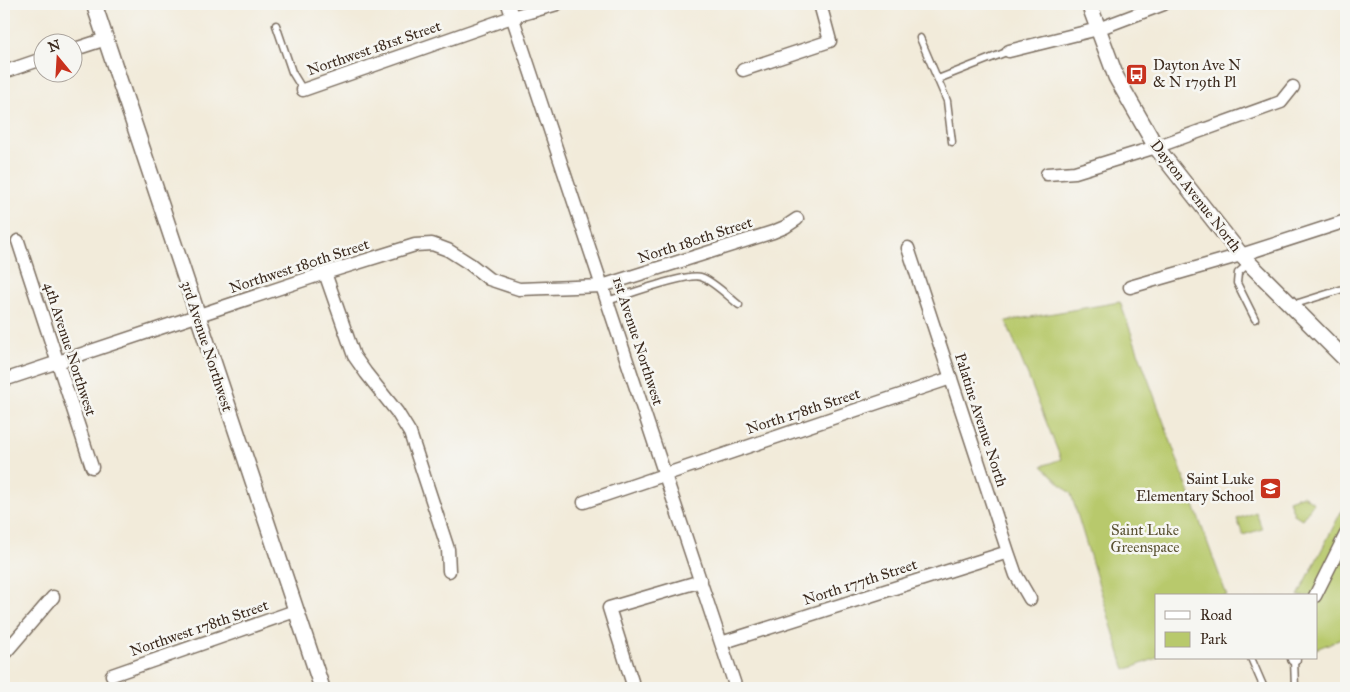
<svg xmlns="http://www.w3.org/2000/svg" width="1350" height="692" viewBox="0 0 1350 692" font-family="'IM FELL Great Primer',serif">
	<rect width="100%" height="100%" fill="#f6f6f2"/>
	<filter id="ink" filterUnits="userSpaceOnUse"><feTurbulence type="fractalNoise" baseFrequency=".02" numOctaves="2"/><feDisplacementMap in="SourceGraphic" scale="10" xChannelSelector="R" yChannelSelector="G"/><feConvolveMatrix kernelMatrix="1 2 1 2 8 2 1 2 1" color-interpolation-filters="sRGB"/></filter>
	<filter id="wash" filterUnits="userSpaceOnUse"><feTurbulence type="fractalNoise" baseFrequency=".0096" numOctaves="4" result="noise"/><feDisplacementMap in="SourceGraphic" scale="20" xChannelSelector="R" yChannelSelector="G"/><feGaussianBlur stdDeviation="1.12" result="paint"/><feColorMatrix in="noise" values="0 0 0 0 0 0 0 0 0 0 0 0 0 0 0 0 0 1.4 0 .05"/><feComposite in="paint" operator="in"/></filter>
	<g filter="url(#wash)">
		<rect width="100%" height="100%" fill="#f2ebda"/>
		<path fill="#b8c96c" stroke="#7a7a45" d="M 1120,302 L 1227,596 L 1156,596 L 1157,658 L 1125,670 L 1071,494 L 1042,466 L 1061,459 L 1006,321 Z
			M 1303,495 L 1314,503 L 1302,519 L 1294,514 L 1289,500 Z
			M 1346,508 L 1346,637 L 1316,649 L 1316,596 L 1298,596 L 1342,510 Z
			M 1256,512 L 1262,529 L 1243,535 L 1237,519 Z"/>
	</g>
	<g filter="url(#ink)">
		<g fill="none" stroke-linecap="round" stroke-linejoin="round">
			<defs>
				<path id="service" d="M 276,25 L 292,72 L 303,90
					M 920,38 L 947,101 L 952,142
					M 938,79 L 1009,51
					M 1249,263 L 1238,273 L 1237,283 L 1255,319
					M 607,301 C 624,296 688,272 701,277 C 713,281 729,297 739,305
					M 1292,305 L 1346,288
					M 1251,658 L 1264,688
					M 1294,659 L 1295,688"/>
				<path id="minor" d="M 508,4 L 736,688
					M 72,50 L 106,39
					M 1009,51 L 1098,29 L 1164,4
					M 743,70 L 830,41 L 820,4
					M 4,72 L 42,59
					M 303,90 L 512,17 L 557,4
					M 1047,174 L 1075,172 L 1156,147 L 1281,102 L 1293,87
					M 18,241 L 92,467
					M 908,248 L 1008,552 L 1016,575 L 1030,599
					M 325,273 L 354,356 L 366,373 L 397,412 L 410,433 L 448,549 L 449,571
					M 1130,287 L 1241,255 L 1346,221
					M 4,380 L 325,273 L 415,245 L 432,244 L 448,250 L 470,264 L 489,279 L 519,289 L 602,286 L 773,232 L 785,227 L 797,219
					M 584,502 L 951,378
					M 1315,596 L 1346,534
					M 721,643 L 1008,552
					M 4,654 L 53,597
					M 1294,659 L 1294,658
					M 112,675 L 295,611
					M 634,688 L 609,608 L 701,581"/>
				<path id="tertiary" d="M 94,4 L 322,688
					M 1089,4 L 1116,77 L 1156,147 L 1241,255 L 1346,360"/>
			</defs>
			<use href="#service" stroke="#7b6e60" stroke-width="9"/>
			<use href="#minor" stroke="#7b6e60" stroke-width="15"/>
			<use href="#tertiary" stroke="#7b6e60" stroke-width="18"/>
			<use href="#service" stroke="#fff" stroke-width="6"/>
			<use href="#minor" stroke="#fff" stroke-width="12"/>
			<use href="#tertiary" stroke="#fff" stroke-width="15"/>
		</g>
	</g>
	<defs>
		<symbol id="bus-square" viewBox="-11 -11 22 22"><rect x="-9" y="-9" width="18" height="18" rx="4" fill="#c8321e" stroke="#f6f6f2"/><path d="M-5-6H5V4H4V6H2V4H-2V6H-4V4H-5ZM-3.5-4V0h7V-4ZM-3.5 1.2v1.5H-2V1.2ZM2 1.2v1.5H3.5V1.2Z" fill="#fff"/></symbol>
		<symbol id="school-square" viewBox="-11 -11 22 22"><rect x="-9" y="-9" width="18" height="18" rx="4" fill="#c8321e" stroke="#f6f6f2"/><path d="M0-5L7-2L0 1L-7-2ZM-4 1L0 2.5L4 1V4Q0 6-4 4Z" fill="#fff"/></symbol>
	</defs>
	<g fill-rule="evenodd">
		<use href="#bus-square" x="1124" y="62" width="25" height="25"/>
		<use href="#school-square" x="1258" y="476" width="25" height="25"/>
	</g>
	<g text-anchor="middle" stroke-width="5" stroke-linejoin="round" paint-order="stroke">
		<g font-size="15" fill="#3b2a1e" stroke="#f6f6f2">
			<text transform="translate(374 48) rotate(-19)" y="5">Northwest 181st Street</text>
			<text transform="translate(1196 196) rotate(52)" y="5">Dayton Avenue North</text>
			<text transform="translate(695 240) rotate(-18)" y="5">North 180th Street</text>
			<text transform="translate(299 266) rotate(-18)" y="5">Northwest 180th Street</text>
			<text transform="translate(638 341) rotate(72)" y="5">1st Avenue Northwest</text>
			<text transform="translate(207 346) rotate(72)" y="5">3rd Avenue Northwest</text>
			<text transform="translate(70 349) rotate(72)" y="5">4th Avenue Northwest</text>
			<text transform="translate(803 411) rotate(-18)" y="5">North 178th Street</text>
			<text transform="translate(981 420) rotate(72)" y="5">Palatine Avenue North</text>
			<text transform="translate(860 582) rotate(-18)" y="5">North 177th Street</text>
			<text transform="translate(199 628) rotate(-19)" y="5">Northwest 178th Street</text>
		</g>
		<g font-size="15" fill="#3b2a1e" stroke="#f6f6f2" text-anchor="start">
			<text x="1153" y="70">Dayton Ave N<tspan x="1153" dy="17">&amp; N 179th Pl</tspan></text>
			<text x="1254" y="484" text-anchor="end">Saint Luke<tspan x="1254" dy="17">Elementary School</tspan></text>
		</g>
		<g font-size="15" fill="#5a5232" stroke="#f6f6f2">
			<text x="1145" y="535">Saint Luke<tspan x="1145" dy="17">Greenspace</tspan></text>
		</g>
	</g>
	<rect width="1350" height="692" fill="none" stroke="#f6f6f2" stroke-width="20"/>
	<rect x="1155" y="594" width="162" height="65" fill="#f6f6f2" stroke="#aba49d"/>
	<rect x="1165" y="611" width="25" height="8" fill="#ffffff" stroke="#aba49d"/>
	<text x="1200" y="620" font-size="15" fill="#3b2a1e">Road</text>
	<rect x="1165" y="632" width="25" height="15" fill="#b8c96c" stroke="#aba49d"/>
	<text x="1200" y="644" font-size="15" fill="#3b2a1e">Park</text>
	<g transform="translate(58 58) rotate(342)"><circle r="24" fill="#f6f6f2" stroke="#aba49d"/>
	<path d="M0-4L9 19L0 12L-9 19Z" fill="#c8321e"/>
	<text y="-8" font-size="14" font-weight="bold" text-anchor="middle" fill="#3b2a1e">N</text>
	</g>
</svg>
